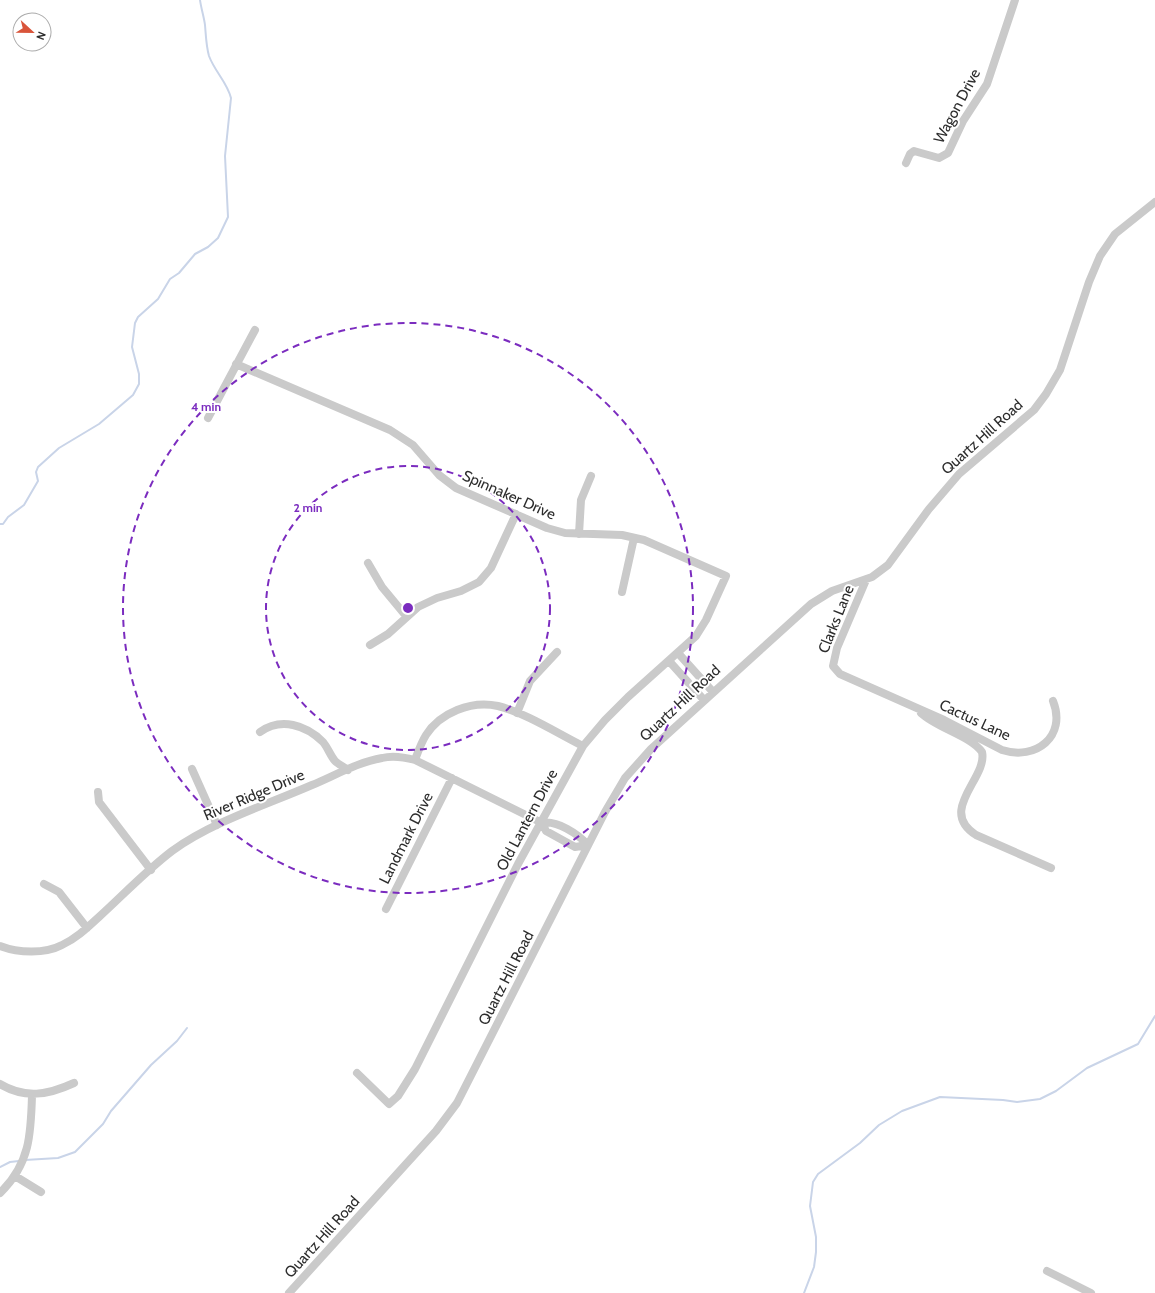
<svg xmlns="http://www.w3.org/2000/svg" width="1155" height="1293" viewBox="0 0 1155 1293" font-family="Cabin,sans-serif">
	<rect width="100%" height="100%" fill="#fff"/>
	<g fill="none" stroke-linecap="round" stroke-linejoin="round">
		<path stroke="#c9d4e8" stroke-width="2" d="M 0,524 L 3,524 L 8,517 L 24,505 L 38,481 L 36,472 L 38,467 L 59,448 L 99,424 L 133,395 L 139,384 L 139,374 L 132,347 L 135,323 L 138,317 L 158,299 L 170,279 L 179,273 L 195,254 L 208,247 L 218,238 L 228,217 L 225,156 L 231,98 C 227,82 215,72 209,56 C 206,45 206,36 205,25 C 204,17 201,8 200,0
			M 25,1160 L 58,1158 L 75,1152 L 103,1124 L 111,1111 L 151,1065 L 177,1041 L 187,1028
			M 0,1167 L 10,1162 L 19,1161
			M 804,1293 L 814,1267 L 816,1252 L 816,1237 L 810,1206 L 813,1182 L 818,1174 L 860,1143 L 879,1125 L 902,1111 L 940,1097 L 1003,1100 L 1017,1102 L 1040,1099 L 1056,1091 L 1087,1068 L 1138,1044 L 1155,1016"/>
		<path stroke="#cacaca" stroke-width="8" d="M 906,163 L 910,154 L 914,151 L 939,158 L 948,153 L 963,121 L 987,84 L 1015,0
			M 236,364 L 390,430 L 413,445 L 439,475 L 456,488 L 547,528 L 565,533 L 622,535 L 644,540 L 726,576 L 706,620 L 696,636 L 628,697 L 605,720 L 583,746 L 518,864 L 415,1069 L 398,1096 L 389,1104 L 357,1073
			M 208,418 L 255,330
			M 579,534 L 581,500 L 591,476
			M 368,563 L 382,587 L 406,616
			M 866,580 L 837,648 L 833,666 L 840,674 L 944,720 L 1002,750 C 1036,761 1067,736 1053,701
			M 622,592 L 634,538
			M 370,645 L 388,634 L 418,607 L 437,598 L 461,591 L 479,582 L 491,568 L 516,514
			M 678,653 L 713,692
			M 669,661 L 704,700
			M 517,713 L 530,681 L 557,652
			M 921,713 C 937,728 971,736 982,752 C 988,778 937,810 976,835 L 1051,868
			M 260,732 C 281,717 306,725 323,742 C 328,748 330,755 335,761 C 338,764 344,767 348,770
			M 415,760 C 418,752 421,743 426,735 C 440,713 471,700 498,706 C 526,713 557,733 583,746
			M 192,769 L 217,825
			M 98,792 L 99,802 L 151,870
			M 542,823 L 546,831 L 575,847 L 588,845
			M 44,884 L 59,892 L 87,928
			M 386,909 L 452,778
			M 0,946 C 18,953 45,954 62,945 C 77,938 88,927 100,916 C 124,894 147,870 172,851 C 212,822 266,805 312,785 C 334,776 358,762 382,758 C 393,755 404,757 415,760 L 542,823 C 557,820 578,834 588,845
			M 0,1084 C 25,1099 48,1095 74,1083
			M 15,1176 L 41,1192
			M 0,1193 C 30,1164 31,1134 32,1095
			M 1047,1271 L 1091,1293
			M 289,1293 L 436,1131 L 457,1103 L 605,812 L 625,778 L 651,749 L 811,604 L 832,591 L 872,577 L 888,565 L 929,509 L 959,474 L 1034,410 L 1046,394 L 1060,370 L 1089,282 L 1100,256 L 1115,234 L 1155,202"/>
	</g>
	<g fill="none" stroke="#7b2cbf" stroke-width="2" stroke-dasharray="7 5">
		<circle cx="408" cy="608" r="142"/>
		<circle cx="408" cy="608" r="285"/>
	</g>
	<g text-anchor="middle" stroke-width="4" stroke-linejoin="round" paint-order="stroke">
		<g font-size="15" fill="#2d2d2d" stroke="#fff">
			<text transform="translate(957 106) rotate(-62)" y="5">Wagon Drive</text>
			<text transform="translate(982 437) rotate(-42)" y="5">Quartz Hill Road</text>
			<text transform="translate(509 495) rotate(24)" y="5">Spinnaker Drive</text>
			<text transform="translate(836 619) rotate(-68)" y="5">Clarks Lane</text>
			<text transform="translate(680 703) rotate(-43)" y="5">Quartz Hill Road</text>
			<text transform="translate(975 720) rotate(25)" y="5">Cactus Lane</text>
			<text transform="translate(254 795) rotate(-23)" y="5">River Ridge Drive</text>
			<text transform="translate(527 820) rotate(-62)" y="5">Old Lantern Drive</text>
			<text transform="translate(406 838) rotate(-63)" y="5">Landmark Drive</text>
			<text transform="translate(506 978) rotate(-63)" y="5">Quartz Hill Road</text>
			<text transform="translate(322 1237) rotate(-48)" y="5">Quartz Hill Road</text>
		</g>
	</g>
	<circle cx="408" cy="608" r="6" fill="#7b2cbf" stroke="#fff" stroke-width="2"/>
	<g font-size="12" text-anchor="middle" font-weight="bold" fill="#7b2cbf" stroke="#fff" stroke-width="4" stroke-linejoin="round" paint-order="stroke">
		<text x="206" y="411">4 min</text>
		<text x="308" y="512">2 min</text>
	</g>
	<g transform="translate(32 32) rotate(112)"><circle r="19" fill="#ffffff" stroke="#ababab"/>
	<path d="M0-3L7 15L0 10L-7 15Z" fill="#d9543a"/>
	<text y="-6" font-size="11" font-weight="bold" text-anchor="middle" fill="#2d2d2d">N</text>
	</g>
</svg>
